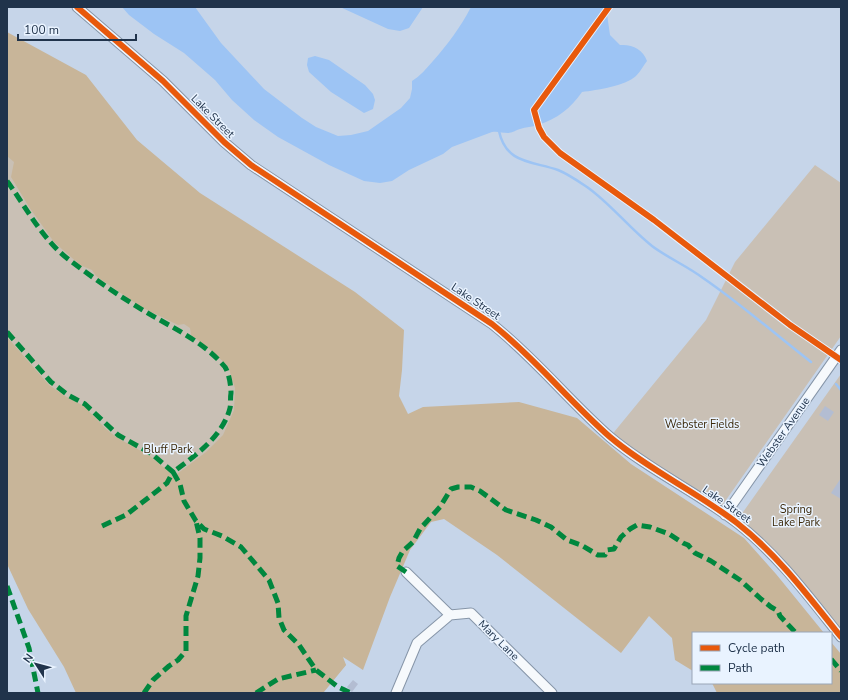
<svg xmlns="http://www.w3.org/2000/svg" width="848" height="700" viewBox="0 0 848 700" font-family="'Nunito Sans',sans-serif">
	<rect width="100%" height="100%" fill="#c6d5e9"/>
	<path fill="#c9c0b5" d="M 7,145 L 264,369 L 329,632 L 346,665 L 323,693 L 7,398 Z
		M 815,165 L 841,183 L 841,336 L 719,510 L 610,437 L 706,320 L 735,262 Z
		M 841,374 L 841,637 L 790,574 L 736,522 Z"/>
	<path fill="#c8b599" d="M 7,32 L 86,75 L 137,140 L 200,193 L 355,292 L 404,330 L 402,370 L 399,396 L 408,414 L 423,407 L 519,402 L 577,418 L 631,464 L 744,538 L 776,574 L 824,633 L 693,633 L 693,671 L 675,660 L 672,638 L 649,616 L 621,653 L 497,555 L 444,519 L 431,522 L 410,550 L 390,597 L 363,670 L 343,657 L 346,665 L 323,693 L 76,693 L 64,667 L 28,609 L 7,564 L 7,337 L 49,385 L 65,396 L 84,406 L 105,428 L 116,437 L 150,456 L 168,471 L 173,477 L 206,452 L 223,435 L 234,410 L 235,388 L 228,366 L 207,347 L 191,335 L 190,328 L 184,324 L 178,325 L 141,307 L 96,276 L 92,270 L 80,265 L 54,242 L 29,207 L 11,177 L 14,162 L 7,156 Z
		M 831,642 L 841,654 L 841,693 L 717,693 L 712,683 L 831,683 Z"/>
	<path fill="#9dc4f4" d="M 122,7 L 195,7 L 221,43 L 264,89 L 302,118 L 316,127 L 338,136 L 351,135 L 368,131 L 401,108 L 410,98 L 412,89 L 412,81 C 420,76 426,69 433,61 C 448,44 460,28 471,7 L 606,7 L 610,35 L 620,45 C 632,44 643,49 647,61 C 643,66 641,71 636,76 C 625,86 597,90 582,92 C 571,108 557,119 538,125 C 532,127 526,127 520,129 C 516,130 512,133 508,133 C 502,133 498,131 492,132 L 452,147 L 443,154 L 409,170 L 392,181 L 380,183 L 364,181 L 329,165 L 278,137 L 254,120 L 232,100 L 215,80 L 184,53 L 154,34 L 129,15 Z
		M 340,7 L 423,7 L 409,28 L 400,31 L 388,29 Z
		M 315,56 L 329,60 L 365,85 L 373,94 L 375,100 L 373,109 L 364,113 L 331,92 L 309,72 L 307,65 L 308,58 Z"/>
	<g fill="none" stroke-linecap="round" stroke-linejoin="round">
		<path stroke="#9dc4f4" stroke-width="2.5" d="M 499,131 C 506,164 532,161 558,170 C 568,174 578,181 587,187 C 611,204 629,228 652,246 C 668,258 687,266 703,278 C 741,304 775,334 811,362
			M 836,384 L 841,390"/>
	</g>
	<path fill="#b3bdd2" d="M 825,406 L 834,412 L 828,421 L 819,415 Z
		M 841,478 L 841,499 L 831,493 Z
		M 353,680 L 358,684 L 352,692 L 347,687 Z"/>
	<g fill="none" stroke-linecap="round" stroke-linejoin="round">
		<defs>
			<path id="minor" d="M 77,7 L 163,81 L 224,142 L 251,165 L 492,324 C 535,358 569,401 610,437 C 649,470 697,492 737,523 C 778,555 809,597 841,637
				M 725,515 L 841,350
				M 406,572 L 450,615 L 471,613 L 552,693
				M 396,693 L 417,643 L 450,615"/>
		</defs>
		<use href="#minor" stroke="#8695a8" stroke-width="11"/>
		<use href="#minor" stroke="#f6f9fc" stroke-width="9"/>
		<path stroke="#00873e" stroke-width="5" stroke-dasharray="10 5" stroke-linecap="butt" d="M 7,181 C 26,207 42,239 68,259 C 93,278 119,296 146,312 C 173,328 204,342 225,367 C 229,373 231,386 231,393 C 230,398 231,404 230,408 C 223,436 195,456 173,472 L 180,484 L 184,501 L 196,521 L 204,529 L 222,536 L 241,547 L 269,580 L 278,603 L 279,618 L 284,630 L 299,645 L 316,670 L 338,687 L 351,693
			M 7,332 L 51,382 L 68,395 L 85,404 L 118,435 L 152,454 L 173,472 L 167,483 L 148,498 L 126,515 L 102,526
			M 406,572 L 397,566 L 399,558 L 403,551 L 413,542 L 420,529 L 440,507 L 451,489 L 458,487 L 471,487 L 480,491 L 506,510 L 536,520 L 551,527 L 567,540 L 581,545 L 598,555 L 605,555 L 607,550 L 614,549 L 621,537 L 630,529 L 637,525 L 650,527 L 669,534 L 683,543 L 688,545 L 695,553 L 711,561 L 740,580 L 761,599 L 771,607 L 778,611 L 780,616 L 796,633
			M 7,586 L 29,648 L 38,693
			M 831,659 L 841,671
			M 144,693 L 153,680 L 169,666 L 178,660 L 186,651 L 186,616 L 198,576 L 200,558 L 200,538 L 196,521
			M 256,693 L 278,679 L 316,670"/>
		<defs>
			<path id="cycleway" d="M 77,7 L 163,81 L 224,142 L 251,165 L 492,324 C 535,358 569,401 610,437 C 649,470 697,492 737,523 C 778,555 809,597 841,637
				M 609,7 L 534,110 L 539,128 L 544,137 L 560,153 L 654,220 L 790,325 L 841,360"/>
		</defs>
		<use href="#cycleway" stroke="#e9f3ff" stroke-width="8"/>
		<use href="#cycleway" stroke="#e8590c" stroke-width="6"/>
	</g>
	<g text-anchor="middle" stroke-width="3" stroke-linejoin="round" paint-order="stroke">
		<g font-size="11" fill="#20334b" stroke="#e9f3ff">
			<text transform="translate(213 116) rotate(45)" y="4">Lake Street</text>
			<text transform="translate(476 301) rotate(34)" y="4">Lake Street</text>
			<text transform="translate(783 432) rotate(-55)" y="4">Webster Avenue</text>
			<text transform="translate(727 504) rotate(35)" y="4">Lake Street</text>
			<text transform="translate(499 640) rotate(45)" y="4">Mary Lane</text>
		</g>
		<g font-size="11" fill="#3c290a" stroke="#e9f3ff">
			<text x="702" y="428">Webster Fields</text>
			<text x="168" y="453">Bluff Park</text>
			<text x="796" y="513">Spring<tspan x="796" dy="13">Lake Park</tspan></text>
		</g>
	</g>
	<rect width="848" height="700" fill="none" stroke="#20334b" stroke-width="16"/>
	<rect x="692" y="632" width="140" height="52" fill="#e9f3ff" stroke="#99a6b7"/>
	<rect x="700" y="645" width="20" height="6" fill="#e8590c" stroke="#99a6b7"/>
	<text x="728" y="652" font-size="12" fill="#20334b">Cycle path</text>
	<rect x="700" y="665" width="20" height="6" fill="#00873e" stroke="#99a6b7"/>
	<text x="728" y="672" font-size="12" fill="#20334b">Path</text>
	<g transform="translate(36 664) rotate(306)" stroke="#e9f3ff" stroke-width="3" paint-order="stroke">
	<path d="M0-3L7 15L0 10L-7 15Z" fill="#20334b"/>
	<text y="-6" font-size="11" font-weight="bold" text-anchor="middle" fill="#20334b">N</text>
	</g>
	<path d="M18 34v6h118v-6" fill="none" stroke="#20334b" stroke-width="2"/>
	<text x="24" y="34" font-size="12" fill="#20334b" stroke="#e9f3ff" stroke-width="3" paint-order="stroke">100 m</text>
</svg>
